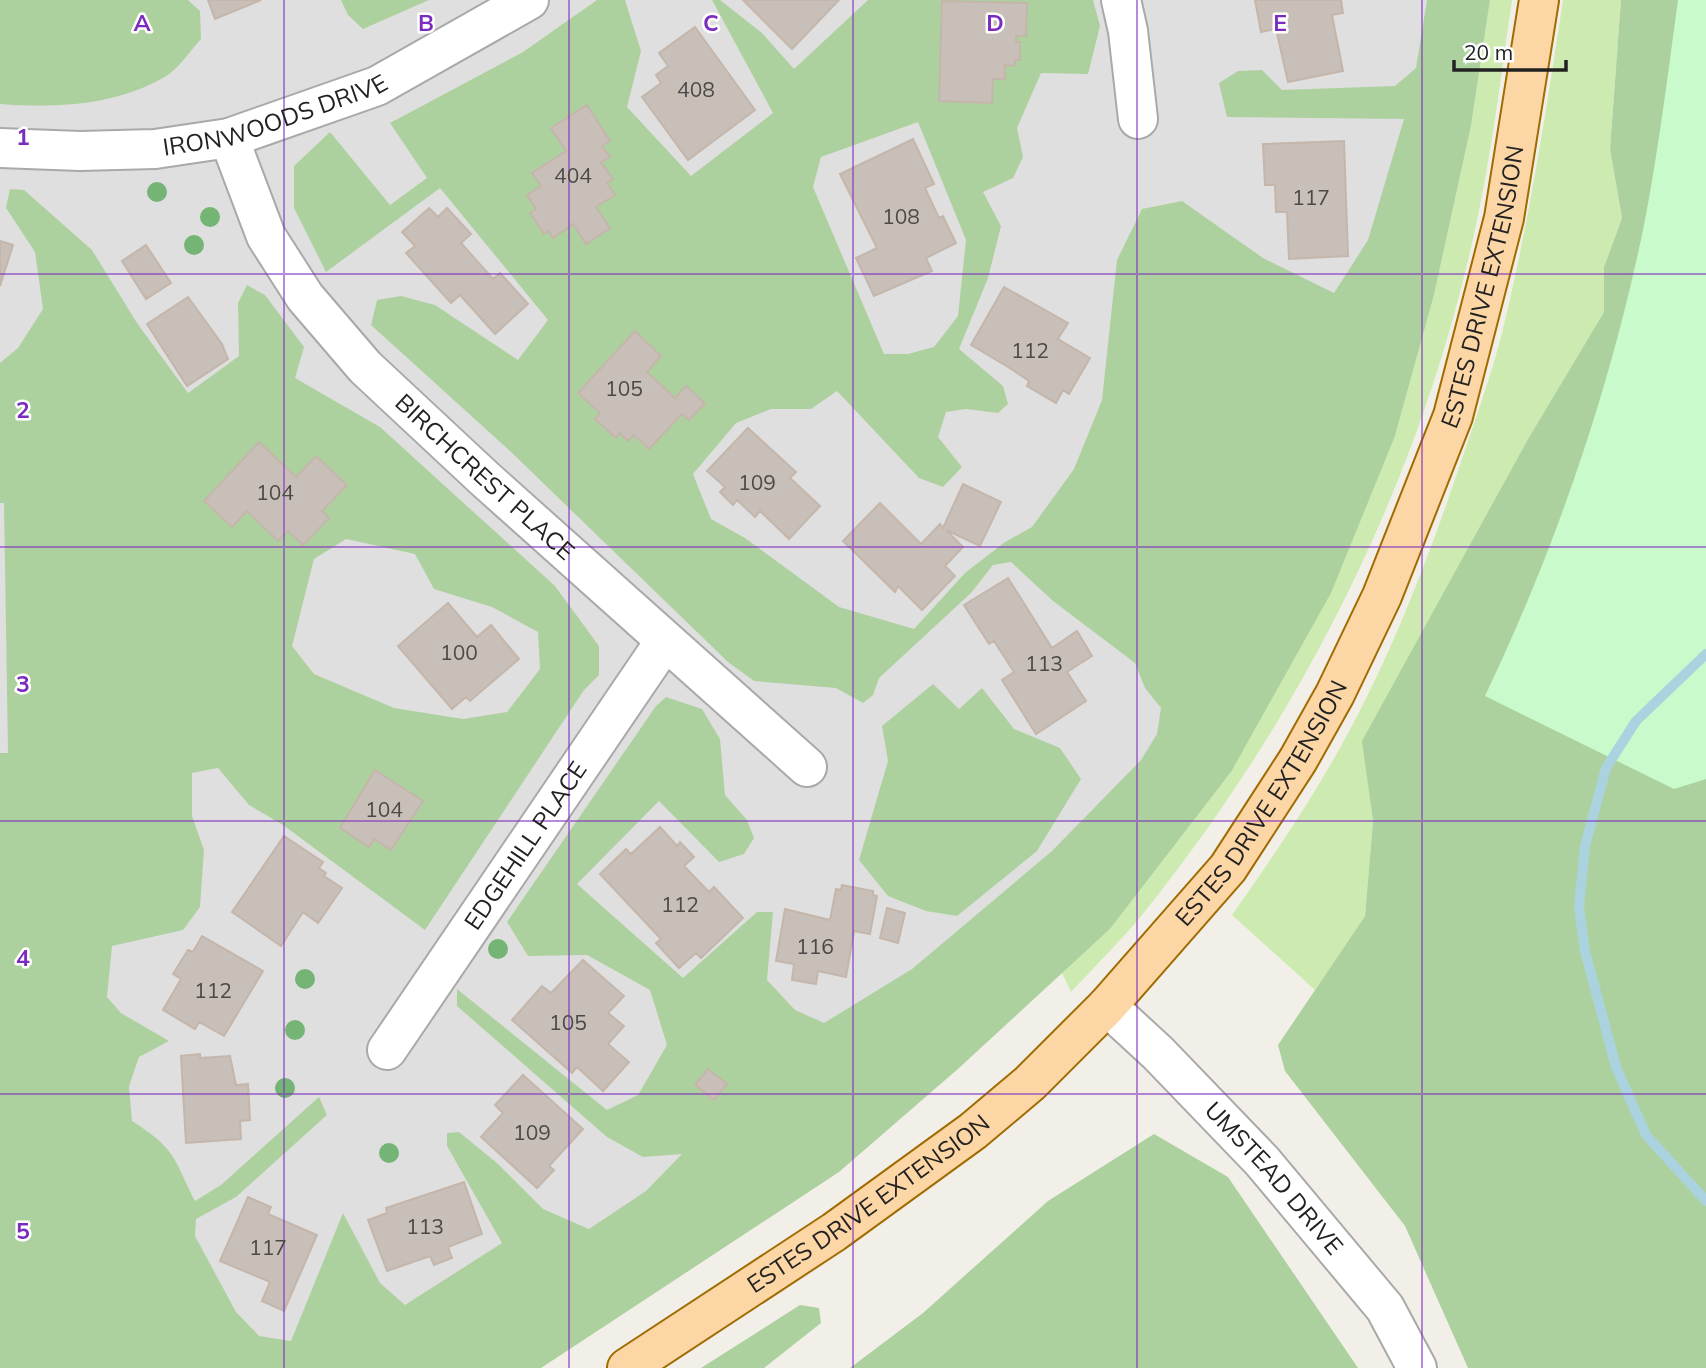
<svg xmlns="http://www.w3.org/2000/svg" width="1706" height="1368" viewBox="0 0 1706 1368" font-family="Mulish,sans-serif">
	<rect width="100%" height="100%" fill="#f2efe9"/>
	<path fill="#e0dfdf" d="M 0,0 L 1483,0 L 1157,834 L 468,1368 L 0,1368 Z"/>
	<path fill="#cdebb0" d="M 1490,0 L 1512,0 C 1501,75 1492,151 1476,225 C 1423,475 1305,711 1146,910 C 1123,939 1096,965 1071,992 L 1062,973 L 1110,929 L 1231,772 L 1395,436 L 1434,295 L 1471,126 Z
		M 1563,0 L 1621,0 L 1610,149 L 1622,218 L 1604,267 L 1604,312 L 1528,439 L 1363,741 L 1373,821 L 1365,916 L 1315,990 L 1232,915 C 1269,863 1304,811 1336,755 C 1389,662 1428,560 1462,459 C 1476,417 1491,376 1502,333 C 1529,223 1546,112 1563,0 Z"/>
	<path fill="#add19e" fill-rule="evenodd" d="M 0,0 L 188,0 L 200,11 L 201,39 C 190,51 178,70 163,78 C 113,106 56,108 0,104 Z
		M 341,0 L 429,0 L 363,29 L 348,15 Z
		M 597,0 L 625,0 L 641,51 L 627,107 L 691,176 L 773,113 L 712,0 L 720,0 L 762,33 L 794,69 L 868,0 L 1093,0 L 1100,26 L 1088,74 L 1041,73 L 1017,128 L 1023,157 L 1013,178 L 983,192 L 1001,226 L 988,278 L 959,349 L 1003,386 L 1008,404 L 998,413 L 966,409 L 946,412 L 938,437 L 962,467 L 943,487 L 919,478 L 837,391 L 811,409 L 771,409 L 736,423 L 693,474 L 711,519 L 745,538 L 839,607 L 914,629 L 965,573 L 1005,542 L 1032,527 L 1074,469 L 1102,400 L 1117,260 L 1142,209 L 1182,201 L 1263,258 L 1334,293 L 1368,240 L 1404,119 L 1227,117 L 1219,83 L 1238,71 L 1262,70 L 1282,90 L 1395,86 L 1416,68 L 1427,0 L 1490,0 L 1471,126 L 1434,295 L 1395,436 L 1331,593 L 1231,772 L 1110,929 L 959,1068 L 839,1172 L 541,1368 L 0,1368 L 0,753 L 8,753 L 4,503 L 0,503 L 0,363 L 18,348 L 43,309 L 35,252 L 6,208 L 10,189 L 24,190 L 92,250 L 137,323 L 188,393 L 239,356 L 238,303 L 247,285 L 265,295 L 304,347 L 295,378 L 380,427 L 555,586 L 599,646 L 599,675 L 584,690 L 425,930 L 283,825 L 249,805 L 218,768 L 192,773 L 192,816 L 204,850 L 200,907 L 183,930 L 112,946 L 107,997 L 121,1013 L 169,1041 L 139,1057 L 129,1086 L 132,1121 C 176,1149 173,1157 195,1201 L 221,1185 L 319,1097 L 327,1115 L 236,1197 L 196,1219 L 195,1236 L 236,1312 L 259,1336 L 291,1341 L 343,1213 L 380,1283 L 405,1305 L 502,1243 L 447,1146 L 447,1133 L 459,1132 L 497,1163 L 543,1209 L 589,1229 L 646,1191 L 682,1154 L 643,1157 L 607,1137 L 457,1006 L 457,989 L 607,1110 L 638,1095 L 667,1045 L 650,990 L 587,955 L 528,956 L 507,922 L 656,706 L 666,697 L 702,709 L 720,739 L 725,795 L 747,820 L 754,838 L 744,854 L 719,862 L 659,801 L 577,884 L 683,978 L 757,912 L 773,912 L 767,980 L 795,1010 L 824,1023 L 912,969 L 1052,851 L 1141,760 L 1157,734 L 1161,708 L 1145,688 L 1135,663 L 1053,601 L 1011,562 L 993,565 L 971,593 L 879,678 L 873,695 L 863,703 L 836,688 L 754,681 L 728,662 L 510,451 L 371,325 L 377,300 L 401,296 L 435,305 L 518,360 L 548,320 L 440,188 L 326,272 L 294,208 L 294,166 L 330,132 L 390,205 L 427,178 L 390,123 L 523,52 ZM 918,122 L 966,240 L 958,316 L 934,347 L 908,354 L 884,354 L 813,187 L 821,157 ZM 346,539 L 415,554 L 434,589 L 492,607 L 538,632 L 540,669 L 507,712 L 463,719 L 394,708 L 314,674 L 292,646 L 314,559 Z
		M 1621,0 L 1706,0 L 1706,1368 L 1468,1368 L 1405,1226 L 1285,1071 L 1278,1045 L 1365,916 L 1373,821 L 1362,741 L 1528,439 L 1604,312 L 1604,267 L 1622,218 L 1610,149 Z
		M 933,684 L 959,709 L 982,688 L 1014,729 L 1060,748 L 1081,779 L 1037,851 L 957,916 L 926,911 L 888,896 L 859,860 L 888,761 L 882,726 Z
		M 1154,1134 L 1228,1177 L 1358,1368 L 850,1368 L 923,1313 L 1048,1201 Z
		M 800,1305 L 819,1308 L 821,1323 L 764,1368 L 701,1368 Z"/>
	<path fill="#c8facc" d="M 1678,0 L 1706,0 L 1706,779 L 1674,789 L 1485,696 C 1557,545 1612,384 1645,220 C 1659,147 1668,73 1678,0 Z"/>
	<g fill="none" stroke-linecap="round" stroke-linejoin="round">
		<path stroke="#aad3df" stroke-width="10" d="M 1706,654 L 1636,721 L 1606,768 L 1585,846 L 1579,907 L 1585,951 L 1616,1067 L 1646,1135 L 1706,1201"/>
	</g>
	<path fill="#c7bfb8" stroke="#c4b6ab" stroke-width="2" d="M 208,0 L 261,0 L 215,19 Z
		M 743,0 L 839,0 L 792,49 Z
		M 1255,0 L 1341,0 L 1343,13 L 1332,15 L 1343,71 L 1288,82 L 1276,29 L 1261,32 Z
		M 942,1 L 1027,3 L 1026,36 L 1016,36 L 1016,42 L 1020,42 L 1020,60 L 1015,60 L 1015,66 L 1005,65 L 1005,79 L 993,79 L 992,103 L 939,101 Z
		M 695,27 L 755,110 L 688,160 L 642,97 L 661,83 L 656,75 L 668,66 L 659,53 Z
		M 587,105 L 610,141 L 602,146 L 610,157 L 601,162 L 613,179 L 607,183 L 615,195 L 596,207 L 610,228 L 586,244 L 573,224 L 553,238 L 549,231 L 544,234 L 530,213 L 536,209 L 527,195 L 541,186 L 532,173 L 566,151 L 551,128 Z
		M 913,139 L 934,184 L 925,188 L 939,218 L 943,216 L 956,243 L 926,258 L 932,271 L 874,296 L 856,258 L 877,248 L 840,174 Z
		M 1344,141 L 1348,256 L 1289,259 L 1287,212 L 1276,212 L 1275,185 L 1265,185 L 1263,144 Z
		M 429,208 L 438,217 L 447,208 L 471,234 L 461,243 L 493,279 L 500,273 L 528,304 L 495,334 L 460,295 L 451,303 L 406,253 L 415,246 L 402,232 Z
		M 0,241 L 13,245 L 0,286 Z
		M 146,245 L 171,283 L 146,299 L 122,261 Z
		M 1004,287 L 1068,323 L 1058,339 L 1090,358 L 1069,394 L 1063,390 L 1056,403 L 1027,386 L 1029,381 L 1008,367 L 971,345 Z
		M 188,297 L 222,344 L 228,359 L 187,386 L 147,324 Z
		M 635,331 L 661,356 L 647,372 L 675,398 L 686,386 L 705,403 L 689,420 L 682,414 L 649,449 L 634,435 L 628,441 L 620,433 L 616,438 L 595,419 L 600,413 L 578,393 Z
		M 748,428 L 796,472 L 790,478 L 820,506 L 789,539 L 760,511 L 755,517 L 737,500 L 733,505 L 720,492 L 725,487 L 707,471 Z
		M 259,442 L 296,477 L 316,456 L 347,485 L 322,511 L 329,518 L 303,545 L 288,531 L 278,541 L 247,511 L 232,527 L 204,501 Z
		M 963,484 L 1001,502 L 980,546 L 946,530 L 963,547 L 945,566 L 955,576 L 922,610 L 898,586 L 895,592 L 843,541 L 880,503 L 921,544 L 940,524 L 943,528 Z
		M 1008,578 L 1052,648 L 1077,631 L 1092,656 L 1067,672 L 1086,701 L 1036,734 L 1002,680 L 1014,672 L 994,641 L 989,644 L 964,605 Z
		M 448,603 L 477,637 L 491,625 L 519,659 L 470,701 L 466,697 L 452,709 L 398,646 Z
		M 375,770 L 423,801 L 391,850 L 374,839 L 369,847 L 340,828 Z
		M 660,827 L 677,846 L 680,842 L 694,857 L 684,866 L 709,892 L 714,887 L 743,918 L 701,958 L 696,953 L 679,968 L 656,943 L 661,939 L 600,874 L 626,849 L 631,854 Z
		M 284,836 L 323,862 L 319,868 L 326,873 L 324,876 L 342,888 L 318,923 L 303,912 L 281,946 L 232,912 Z
		M 842,885 L 873,891 L 873,895 L 877,896 L 870,934 L 854,931 L 846,977 L 818,971 L 816,984 L 792,980 L 794,964 L 776,961 L 785,909 L 830,920 L 836,889 L 841,890 Z
		M 887,908 L 905,913 L 898,943 L 880,938 Z
		M 202,936 L 263,971 L 224,1036 L 199,1022 L 195,1029 L 163,1010 L 181,979 L 173,974 L 188,950 L 193,952 Z
		M 583,960 L 624,996 L 608,1013 L 624,1026 L 608,1044 L 629,1062 L 603,1091 L 577,1067 L 572,1073 L 512,1020 L 542,986 L 551,993 Z
		M 200,1054 L 200,1058 L 230,1056 L 236,1085 L 248,1084 L 250,1120 L 240,1121 L 241,1139 L 186,1143 L 181,1056 Z
		M 708,1069 L 727,1084 L 714,1100 L 695,1085 Z
		M 523,1075 L 583,1129 L 549,1166 L 554,1170 L 537,1188 L 481,1137 L 503,1113 L 495,1105 Z
		M 464,1182 L 482,1234 L 448,1247 L 452,1258 L 434,1265 L 430,1256 L 387,1271 L 368,1220 L 387,1213 L 386,1208 Z
		M 248,1197 L 271,1207 L 268,1214 L 317,1235 L 284,1311 L 262,1301 L 270,1282 L 220,1261 Z"/>
	<g fill="none" stroke-linecap="round" stroke-linejoin="round">
		<defs>
			<g id="minor">
				<path d="M 1121,0 L 1128,31 L 1138,119"/>
				<path id="s1" d="M 229,138 L 266,236 L 305,297 L 365,367 L 485,479 L 807,767"/>
				<path id="s2" d="M 0,148 L 80,151 L 155,149 L 229,138 L 377,86 L 529,0"/>
				<path id="s3" d="M 1107,1006 L 1158,1053 L 1262,1161 L 1385,1308 L 1417,1368"/>
				<path id="s4" d="M 387,1050 L 665,641"/>
			</g>
			<g id="major">
				<path id="s5" d="M 627,1368 L 834,1232 L 973,1131 L 1030,1083 L 1107,1006 L 1228,868 L 1298,760 L 1335,694 L 1382,596 L 1453,416 L 1504,218 L 1539,0"/>
			</g>
		</defs>
		<use href="#minor" stroke="#a9a9a9" stroke-width="42"/>
		<use href="#major" stroke="#a06b00" stroke-width="42"/>
		<use href="#minor" stroke="#fff" stroke-width="38"/>
		<use href="#major" stroke="#fcd6a4" stroke-width="38"/>
	</g>
	<g fill="#74b475">
		<circle cx="157" cy="192" r="10"/>
		<circle cx="210" cy="217" r="10"/>
		<circle cx="194" cy="245" r="10"/>
		<circle cx="498" cy="949" r="10"/>
		<circle cx="305" cy="979" r="10"/>
		<circle cx="295" cy="1030" r="10"/>
		<circle cx="285" cy="1088" r="10"/>
		<circle cx="389" cy="1153" r="10"/>
	</g>
	<path fill="none" stroke="#7b2cbf" stroke-width="2" stroke-opacity="0.55" d="M 284,0 L 284,1368M 569,0 L 569,1368M 853,0 L 853,1368M 1137,0 L 1137,1368M 1422,0 L 1422,1368M 0,274 L 1706,274M 0,547 L 1706,547M 0,821 L 1706,821M 0,1094 L 1706,1094"/>
	<g text-anchor="middle" stroke-width="5" stroke-linejoin="round" paint-order="stroke">
		<g font-size="21" fill="#4b4948">
			<text x="696" y="97">408</text>
			<text x="573" y="183">404</text>
			<text x="1311" y="205">117</text>
			<text x="901" y="224">108</text>
			<text x="1030" y="358">112</text>
			<text x="624" y="396">105</text>
			<text x="757" y="490">109</text>
			<text x="275" y="500">104</text>
			<text x="459" y="660">100</text>
			<text x="1044" y="671">113</text>
			<text x="384" y="817">104</text>
			<text x="680" y="912">112</text>
			<text x="815" y="954">116</text>
			<text x="213" y="998">112</text>
			<text x="568" y="1030">105</text>
			<text x="532" y="1140">109</text>
			<text x="425" y="1234">113</text>
			<text x="268" y="1255">117</text>
		</g>
		<g font-size="24" fill="#222" stroke="#fff">
			<text dy="8" stroke="none"><textPath href="#s2" startOffset="280">IRONWOODS DRIVE</textPath></text>
			<text dy="8" stroke="none"><textPath href="#s5" startOffset="1426">ESTES DRIVE EXTENSION</textPath></text>
			<text dy="8" stroke="none"><textPath href="#s1" startOffset="432">BIRCHCREST PLACE</textPath></text>
			<text dy="8" stroke="none"><textPath href="#s5" startOffset="859">ESTES DRIVE EXTENSION</textPath></text>
			<text dy="8" stroke="none"><textPath href="#s4" startOffset="247">EDGEHILL PLACE</textPath></text>
			<text dy="8" stroke="none"><textPath href="#s3" startOffset="240">UMSTEAD DRIVE</textPath></text>
			<text dy="8" stroke="none"><textPath href="#s5" startOffset="292">ESTES DRIVE EXTENSION</textPath></text>
		</g>
	</g>
	<g font-size="23" text-anchor="middle" font-weight="bold" fill="#7b2cbf" stroke="#fff" stroke-width="5" stroke-linejoin="round" paint-order="stroke">
		<text x="142" y="31">A</text>
		<text x="426" y="31">B</text>
		<text x="711" y="31">C</text>
		<text x="995" y="31">D</text>
		<text x="1280" y="31">E</text>
		<text x="23" y="145">1</text>
		<text x="23" y="418">2</text>
		<text x="23" y="692">3</text>
		<text x="23" y="966">4</text>
		<text x="23" y="1239">5</text>
	</g>
	<path d="M1454 60v10h112v-10" fill="none" stroke="#222222" stroke-width="3.5"/>
	<text x="1464" y="60" font-size="21" fill="#222222" stroke="#ffffff" stroke-width="5" paint-order="stroke">20 m</text>
</svg>
